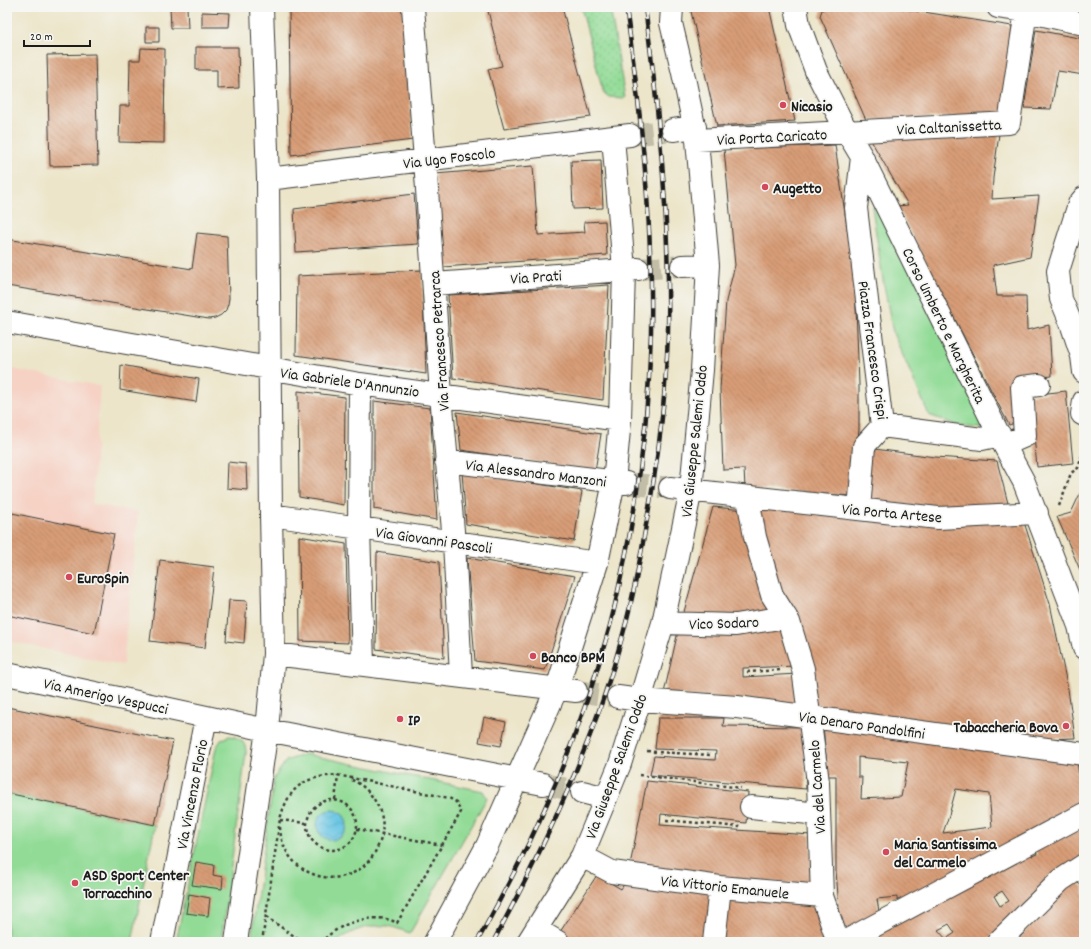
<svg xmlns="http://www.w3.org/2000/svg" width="1091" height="949" viewBox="0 0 1091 949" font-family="Dekko,sans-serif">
	<defs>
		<pattern id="grass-dots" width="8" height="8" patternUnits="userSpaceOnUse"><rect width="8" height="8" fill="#92db96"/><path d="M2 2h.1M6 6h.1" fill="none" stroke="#7dbb81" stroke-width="1.8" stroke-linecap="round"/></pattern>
		<pattern id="water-waves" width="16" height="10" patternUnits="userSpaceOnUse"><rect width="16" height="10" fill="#65c4e3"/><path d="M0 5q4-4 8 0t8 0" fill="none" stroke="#57a8c2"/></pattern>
		<pattern id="building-back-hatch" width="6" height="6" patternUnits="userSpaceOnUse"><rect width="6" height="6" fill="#d89d77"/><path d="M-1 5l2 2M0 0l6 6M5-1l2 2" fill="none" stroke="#ae7f61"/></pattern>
	</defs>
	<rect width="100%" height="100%" fill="#f6f6f2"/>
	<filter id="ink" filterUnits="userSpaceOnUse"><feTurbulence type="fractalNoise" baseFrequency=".025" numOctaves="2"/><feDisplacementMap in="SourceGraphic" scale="8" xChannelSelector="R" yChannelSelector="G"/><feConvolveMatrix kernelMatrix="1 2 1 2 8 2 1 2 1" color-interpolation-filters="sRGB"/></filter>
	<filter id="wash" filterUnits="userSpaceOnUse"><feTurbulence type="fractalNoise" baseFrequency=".012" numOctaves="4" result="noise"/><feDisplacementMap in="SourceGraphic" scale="16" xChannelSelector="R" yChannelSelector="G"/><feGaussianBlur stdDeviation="0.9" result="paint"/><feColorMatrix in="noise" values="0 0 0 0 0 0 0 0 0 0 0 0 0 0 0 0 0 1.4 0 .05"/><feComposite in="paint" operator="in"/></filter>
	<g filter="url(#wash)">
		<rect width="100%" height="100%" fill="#ece5c9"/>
		<path fill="#f6d2c5" d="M 7,368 L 100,386 L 92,504 L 138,512 L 123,665 L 7,641 Z"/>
		<path fill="url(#grass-dots)" stroke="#577c59" d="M 581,7 L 610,7 L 625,98 L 609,97 L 603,92 Z"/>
		<path fill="#92db96" stroke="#577c59" d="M 872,207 L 883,209 L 986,429 L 959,426 L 929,415 L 893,333 L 883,280 Z
			M 229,736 C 240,737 246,742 246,753 L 221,942 L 176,942 L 216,748 L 221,740 Z
			M 305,754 L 483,791 L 487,798 L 410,933 C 403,931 395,927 388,926 C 370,924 351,930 337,942 L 251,942 L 274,778 L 286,761 Z
			M 7,793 L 155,825 L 132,942 L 7,942 Z"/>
		<path fill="url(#water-waves)" stroke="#407080" d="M317 825a15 15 0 1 1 30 0a15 15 0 1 1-30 0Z"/>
		<g id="blocks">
			<path fill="url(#building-back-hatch)" fill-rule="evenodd" d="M 170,7 L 187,7 L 188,28 L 171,28 Z
				M 310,7 L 404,7 L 413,140 L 291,155 L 289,11 L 310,8 Z
				M 487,7 L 562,7 L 591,117 L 504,129 L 488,69 L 502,66 Z
				M 690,7 L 769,7 L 795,121 L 717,126 Z
				M 823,7 L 892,7 L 1012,26 L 1003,115 L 866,120 L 820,16 Z
				M 202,12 L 230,13 L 229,27 L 202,27 Z
				M 146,27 L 159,27 L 159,42 L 146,42 Z
				M 1036,30 L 1084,39 L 1084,75 L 1058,71 L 1051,109 L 1024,108 Z
				M 196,47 L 238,47 L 239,88 L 217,89 L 217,70 L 196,70 Z
				M 141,48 L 165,49 L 164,143 L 119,142 L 120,106 L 129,106 L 130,60 L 140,60 Z
				M 95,54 L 98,165 L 50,166 L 47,55 Z
				M 999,134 L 993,178 L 992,199 L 1039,196 L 1030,257 L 993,265 L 997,296 L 1026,296 L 1027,330 L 1049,325 L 1052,376 L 1014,380 L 1020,421 L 1009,425 L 897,206 L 908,205 L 869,137 Z
				M 835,145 L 855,282 L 859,384 L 859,430 L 851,496 L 745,488 L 744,469 L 723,470 L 720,389 L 726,301 L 735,265 L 724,149 Z
				M 601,160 L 603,208 L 573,209 L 571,161 Z
				M 533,166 L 538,235 L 585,232 L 584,222 L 605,221 L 607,255 L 443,267 L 435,174 Z
				M 414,194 L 418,244 L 296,252 L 294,209 Z
				M 197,233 L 227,236 L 229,298 L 228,304 L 226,310 L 221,315 L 215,318 L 209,319 L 7,286 L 7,239 L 192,269 Z
				M 422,270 L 426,374 L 296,355 L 297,276 Z
				M 609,285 L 603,400 L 453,378 L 448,295 Z
				M 121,365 L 199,379 L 196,402 L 120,390 Z
				M 298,391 L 345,397 L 344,505 L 299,497 Z
				M 1066,391 L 1073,463 L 1037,467 L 1030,395 Z
				M 374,401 L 430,408 L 437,520 L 374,509 Z
				M 457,412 L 601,434 L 595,471 L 461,450 Z
				M 867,448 L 935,457 L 997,461 L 1010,511 L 862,506 Z
				M 228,462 L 246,464 L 247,490 L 227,488 Z
				M 462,472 L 582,491 L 574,541 L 466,524 Z
				M 1084,485 L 1084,579 L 1057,517 L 1071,513 Z
				M 713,507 L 745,510 L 773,614 L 682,619 Z
				M 755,507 L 1024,522 L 1050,604 L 1068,689 L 1075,738 L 1042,739 L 814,708 L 775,592 Z
				M 7,512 L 114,534 L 94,633 L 7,615 Z
				M 299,536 L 346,544 L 348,643 L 300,641 Z
				M 377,552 L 439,562 L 444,658 L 376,649 Z
				M 467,558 L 575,576 L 545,670 L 475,661 Z
				M 160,560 L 214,567 L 205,648 L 150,641 Z
				M 229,600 L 247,601 L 244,643 L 226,641 Z
				M 785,623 L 797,666 L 743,668 L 743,677 L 798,674 L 800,707 L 664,693 L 679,627 Z
				M 7,707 L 173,741 L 155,825 L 7,793 Z
				M 484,717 L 506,722 L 501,746 L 479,742 Z
				M 658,718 L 724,718 L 723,726 L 804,727 L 806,789 L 650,775 L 654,756 L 715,760 L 716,751 L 655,749 Z
				M 823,726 L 1076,755 L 1084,808 L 898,909 L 897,897 L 877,899 L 880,918 L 845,933 L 839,908 L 836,871 L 836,776 L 828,776 ZM 858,757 L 908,762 L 901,797 L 861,799 L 862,777 L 858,777 ZM 956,789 L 989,794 L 992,827 L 943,833 L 949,815 Z
				M 647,781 L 748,792 L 746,823 L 661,814 L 660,825 L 811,835 L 812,885 L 629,870 Z
				M 1081,821 L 1084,838 L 1084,857 L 986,942 L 854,942 L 1029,850 L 1032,856 L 1037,854 L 1034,847 ZM 1002,891 L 1009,901 L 1000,906 L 994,896 ZM 949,924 L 955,933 L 946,939 L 938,930 Z
				M 196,862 L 214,865 L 213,875 L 223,877 L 222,889 L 192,885 Z
				M 597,875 L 621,889 L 626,881 L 715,892 L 708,942 L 574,942 L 560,932 Z
				M 1073,880 L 1084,887 L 1084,942 L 1016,942 L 1044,909 Z
				M 724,892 L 818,901 L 831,942 L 718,942 Z
				M 189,894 L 210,898 L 208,916 L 186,913 Z"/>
		</g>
	</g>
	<g filter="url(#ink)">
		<use href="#blocks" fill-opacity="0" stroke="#3b3a36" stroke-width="1"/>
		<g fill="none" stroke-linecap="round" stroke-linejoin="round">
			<path stroke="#c2bda6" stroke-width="22" stroke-dasharray="22 11" stroke-linecap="butt" d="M 630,135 L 673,130
				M 639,269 L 682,266
				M 626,483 L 670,488
				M 576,691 L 618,697
				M 543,784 L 582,792"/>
			<defs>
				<path id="minor" d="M 413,7 L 425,160 L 441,395 L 454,542 L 461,676
					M 796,7 L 799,25 L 816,71 L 847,132 L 862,157 L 1004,445 L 1024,482 L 1079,626 L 1084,648
					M 998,7 L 1026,11 L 1084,24
					M 673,130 L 695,127
					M 697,140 L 1009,123 L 1026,11
					M 862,157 L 856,208 L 882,426 L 982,439 L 1000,435
					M 268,179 L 630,135
					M 1084,198 L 1079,204 L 1058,271 L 1061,299 L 1071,323 L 1082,356 L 1084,372
					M 682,266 L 708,265
					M 434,284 L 638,269
					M 7,322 L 360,384 L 620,420
					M 360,384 L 359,528 L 363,664
					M 1084,401 L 1082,414 L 1084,415
					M 1004,445 L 1025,436 L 1022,387 L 1039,385
					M 446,461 L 626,483
					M 670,488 L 938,518 L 1037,513
					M 748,498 L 755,537 L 772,595 L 789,622 L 803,669 L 818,782 L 822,896
					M 857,509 L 860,498 L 864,446 L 882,426
					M 271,515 L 597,563
					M 663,623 L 736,625 L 786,617
					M 274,654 L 576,691
					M 7,674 L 267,730 L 543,784
					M 618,697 L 640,700 L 737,707 L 1084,754
					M 582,792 L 606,798
					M 751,807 L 819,814
					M 582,856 L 612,872 L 720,887 L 822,896 L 838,942
					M 536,929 L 558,942
					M 162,942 L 206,717
					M 236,942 L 267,730 L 274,654 L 271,515 L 268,179 L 262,7
					M 435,942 L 487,846 L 557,688 L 597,563 L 614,482 L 620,420 L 624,270 L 613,137
					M 528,942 L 582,856 L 620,764 L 640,700 L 663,623 L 691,490 L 702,370 L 708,265 L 697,140 L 683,73 L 671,23 L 672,7
					M 714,942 L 720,887
					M 844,942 L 1084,814
					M 998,942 L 1061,880 L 1084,865"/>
			</defs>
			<use href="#minor" stroke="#3b3a36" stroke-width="24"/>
			<path stroke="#3b3a36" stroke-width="2.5" stroke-dasharray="3 3" stroke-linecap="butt" d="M 1059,506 L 1071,473 L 1078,468 L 1084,450
				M 747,672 L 780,670
				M 647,751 L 656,752 L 711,755
				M 639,775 L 741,788
				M307 825a25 25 0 1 1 50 0a25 25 0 1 1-50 0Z
				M 335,800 L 338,775
				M 280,820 L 306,823
				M 666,820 L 740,827
				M 280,827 C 282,882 356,898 378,846 C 383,836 384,825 381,814 C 376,799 366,786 352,780
				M 357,829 L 442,845
				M 266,917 L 303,942
				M 262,942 L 280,819 C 289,787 303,777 337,775 L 449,798 L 456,802 L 461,812 L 397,923 C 376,911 337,923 322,942"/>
			<use href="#minor" stroke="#fff" stroke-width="22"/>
			<defs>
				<path id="rail" d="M 477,942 C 501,898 525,854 545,808 C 571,750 592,690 609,629 C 615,608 619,585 624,563 C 640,487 649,410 651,332 C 653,223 641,114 626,7
					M 493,942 C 546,844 594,742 623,634 C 633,598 640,561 646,525 C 658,461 666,396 668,332 C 670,223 659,114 645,7"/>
			</defs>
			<use href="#rail" stroke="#1c1c1c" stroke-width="4.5"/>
			<use href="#rail" stroke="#f6f6f2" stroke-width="3" stroke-dasharray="9" stroke-linecap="butt"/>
		</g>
	</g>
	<g fill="#d1495b" stroke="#f6f6f2" stroke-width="1.5">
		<circle cx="783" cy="105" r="4"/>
		<circle cx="765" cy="187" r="4"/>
		<circle cx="69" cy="577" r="4"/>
		<circle cx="533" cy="656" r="4"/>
		<circle cx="400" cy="719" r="4"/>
		<circle cx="1066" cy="726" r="4"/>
		<circle cx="886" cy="852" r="4"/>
		<circle cx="75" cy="883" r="4"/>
	</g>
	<g text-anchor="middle" stroke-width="3.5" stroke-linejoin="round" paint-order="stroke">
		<g font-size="16" font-weight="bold" fill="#1c1c1c" stroke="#f6f6f2" text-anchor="start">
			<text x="791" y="111">Nicasio</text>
			<text x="773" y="193">Augetto</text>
			<text x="77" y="583">EuroSpin</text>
			<text x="541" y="662">Banco BPM</text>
			<text x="408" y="725">IP</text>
			<text x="1058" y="732" text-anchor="end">Tabaccheria Bova</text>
			<text x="894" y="849">Maria Santissima<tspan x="894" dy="18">del Carmelo</tspan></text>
			<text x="83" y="880">ASD Sport Center<tspan x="83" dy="18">Torracchino</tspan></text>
		</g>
		<g font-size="16" fill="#1c1c1c" stroke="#f6f6f2">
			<text transform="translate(949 126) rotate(-3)" y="6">Via Caltanissetta</text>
			<text transform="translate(772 136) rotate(-3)" y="6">Via Porta Caricato</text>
			<text transform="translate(449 157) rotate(-7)" y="6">Via Ugo Foscolo</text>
			<text transform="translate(536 276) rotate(-4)" y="6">Via Prati</text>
			<text transform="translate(945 325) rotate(64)" y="6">Corso Umberto e Margherita</text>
			<text transform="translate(438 341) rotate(-94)" y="6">Via Francesco Petrarca</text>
			<text transform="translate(874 350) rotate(82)" y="6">Piazza Francesco Crispi</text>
			<text transform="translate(350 381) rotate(8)" y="6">Via Gabriele D'Annunzio</text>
			<text transform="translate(693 441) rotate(-84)" y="6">Via Giuseppe Salemi Oddo</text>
			<text transform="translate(536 472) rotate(7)" y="6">Via Alessandro Manzoni</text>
			<text transform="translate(892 512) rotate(5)" y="6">Via Porta Artese</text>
			<text transform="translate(434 539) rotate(8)" y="6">Via Giovanni Pascoli</text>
			<text transform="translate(724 622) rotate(-2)" y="6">Vico Sodaro</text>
			<text transform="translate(106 695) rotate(12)" y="6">Via Amerigo Vespucci</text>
			<text transform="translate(862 724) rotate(8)" y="6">Via Denaro Pandolfini</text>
			<text transform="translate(615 766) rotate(-70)" y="6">Via Giuseppe Salemi Oddo</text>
			<text transform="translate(816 787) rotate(-94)" y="6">Via del Carmelo</text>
			<text transform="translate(191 794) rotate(-79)" y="6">Via Vincenzo Florio</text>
			<text transform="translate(725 886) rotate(6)" y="6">Via Vittorio Emanuele</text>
		</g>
	</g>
	<rect width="1091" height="949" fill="none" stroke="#f6f6f2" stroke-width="24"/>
	<path d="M24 40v6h66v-6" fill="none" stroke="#1c1c1c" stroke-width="2"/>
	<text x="30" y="40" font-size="12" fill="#1c1c1c" stroke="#f6f6f2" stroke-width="3" paint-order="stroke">20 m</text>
</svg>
